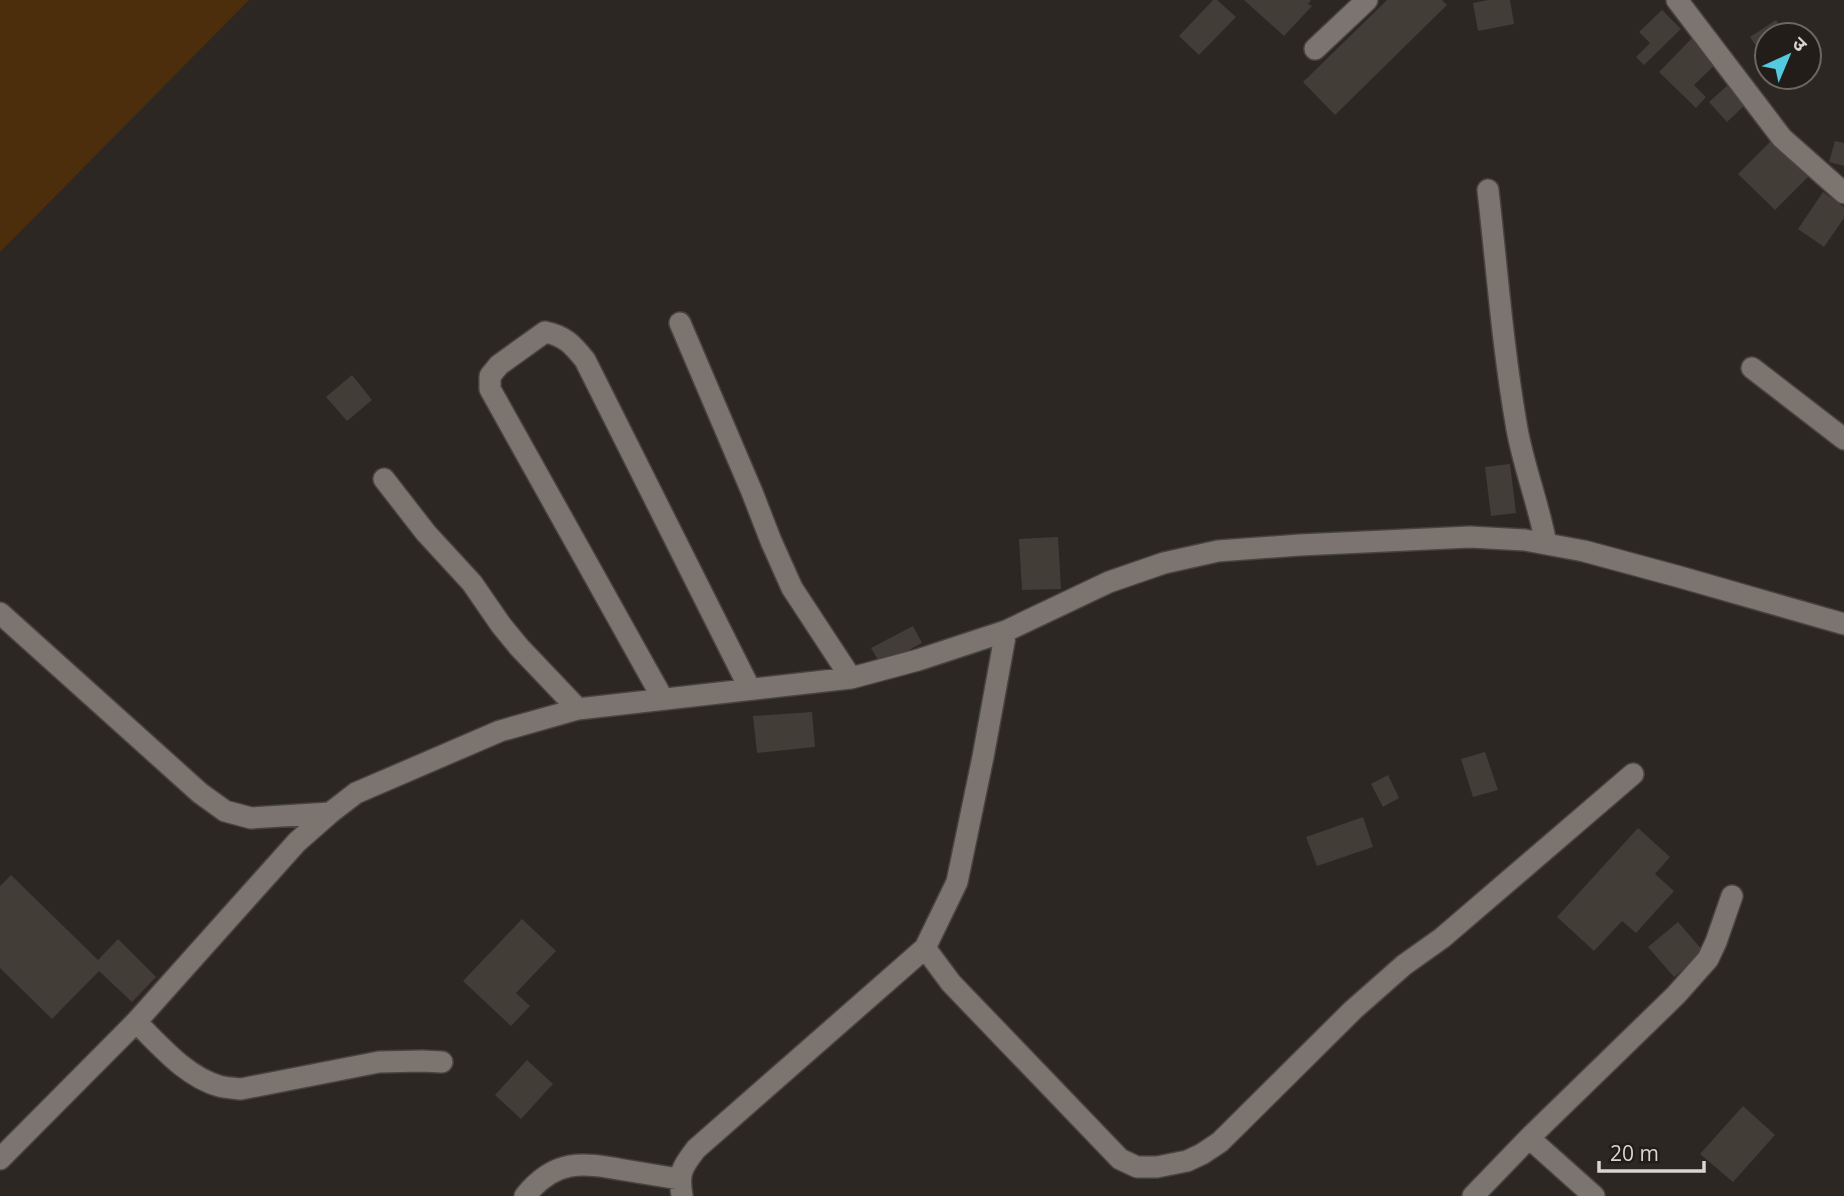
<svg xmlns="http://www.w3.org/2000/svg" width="1844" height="1196" viewBox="0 0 1844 1196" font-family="'Open Sans','Noto Sans Devanagari',sans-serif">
	<rect width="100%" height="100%" fill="#2c2722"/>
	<path fill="#4d2e0c" d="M 0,0 L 249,0 L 0,252 Z"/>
	<path fill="#433d38" d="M 1213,0 L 1217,0 L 1236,17 L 1199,55 L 1179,36 Z
		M 1244,0 L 1311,0 L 1308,4 L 1312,6 L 1284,36 Z
		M 1387,0 L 1442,0 L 1447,5 L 1335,115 L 1303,82 Z
		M 1488,0 L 1510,0 L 1514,24 L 1478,31 L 1473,3 Z
		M 1662,10 L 1681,29 L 1644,65 L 1636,57 L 1650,43 L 1639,32 Z
		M 1776,20 L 1786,35 L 1767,35 L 1767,62 L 1750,37 Z
		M 1696,34 L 1721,59 L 1694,85 L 1706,97 L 1696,108 L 1659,72 Z
		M 1728,85 L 1746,104 L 1727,122 L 1709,102 Z
		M 1774,138 L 1810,175 L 1775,210 L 1738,174 Z
		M 1835,141 L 1844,143 L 1844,166 L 1829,162 Z
		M 1823,192 L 1844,207 L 1844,218 L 1824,247 L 1798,229 Z
		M 352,375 L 372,400 L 347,421 L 326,397 Z
		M 1510,464 L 1516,513 L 1491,516 L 1485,467 Z
		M 1058,537 L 1061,589 L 1022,590 L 1019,539 Z
		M 913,626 L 922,643 L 881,665 L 871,648 Z
		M 812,712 L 815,747 L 757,753 L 753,716 Z
		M 1485,752 L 1498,790 L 1473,797 L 1461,759 Z
		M 1388,775 L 1399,798 L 1383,807 L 1371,784 Z
		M 1363,817 L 1373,847 L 1317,866 L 1306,837 Z
		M 1638,828 L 1670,857 L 1655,874 L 1674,891 L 1636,933 L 1622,921 L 1594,951 L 1557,917 Z
		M 11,875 L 98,960 L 118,939 L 156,977 L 132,1002 L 99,971 L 52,1019 L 0,968 L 0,886 Z
		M 522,919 L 556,951 L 516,993 L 530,1006 L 511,1026 L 463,981 Z
		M 1678,922 L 1704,952 L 1674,977 L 1648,947 Z
		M 527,1060 L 553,1084 L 521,1119 L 495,1095 Z
		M 1743,1106 L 1775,1135 L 1733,1182 L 1700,1154 Z"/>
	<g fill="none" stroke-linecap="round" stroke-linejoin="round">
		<defs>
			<path id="minor" d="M 1677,0 L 1782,138 L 1844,193
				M 1315,49 L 1367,0
				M 1488,190 C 1497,270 1503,350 1517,429 C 1524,468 1539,505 1546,544
				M 680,323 L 752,492 L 771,541 L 792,588 L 851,678
				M 1752,368 L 1844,439
				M 384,479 L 426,533 L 472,583 L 501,625 L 519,647 L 578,709
				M 0,613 L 200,793 L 225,811 L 251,818 L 330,813
				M 663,699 L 490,389 L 490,376 L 499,365 L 545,332 C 565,336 572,344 585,360 L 750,689
				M 925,948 L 951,983 L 1120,1159 L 1137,1167 L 1157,1167 L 1187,1161 L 1202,1154 L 1220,1142 L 1353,1010 L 1404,965 L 1442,938 L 1633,774
				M 136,1022 C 161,1046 185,1076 219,1086 C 226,1088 234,1088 241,1089 L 379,1062 L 422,1061 L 442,1062
				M 1529,1138 L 1676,995 L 1708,959 L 1716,942 L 1732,896
				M 0,1159 L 136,1022 L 297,842 L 330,813 L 356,793 L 500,731 L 578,709 L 851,678 L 918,660 L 1006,631 L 1109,582 L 1164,563 L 1218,551 L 1300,545 L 1470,537 L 1525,540 L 1584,551 L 1680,577 L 1844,624
				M 525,1196 C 555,1159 581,1162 624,1170 C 642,1173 661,1176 679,1179
				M 682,1196 C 678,1173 682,1167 696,1149 L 925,948 L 957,882 L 983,757 L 1006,631
				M 1473,1196 L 1529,1138 L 1594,1196"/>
		</defs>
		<use href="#minor" stroke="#47433f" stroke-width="24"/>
		<use href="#minor" stroke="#7b746f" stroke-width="21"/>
	</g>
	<g transform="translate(1788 56) rotate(44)"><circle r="33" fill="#221d19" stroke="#6b6763" stroke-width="2"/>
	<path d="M0-5L12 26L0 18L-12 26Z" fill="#54cade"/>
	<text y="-10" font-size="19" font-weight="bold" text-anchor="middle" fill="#d9d5d2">उ</text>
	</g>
	<path d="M1599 1161v10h105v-10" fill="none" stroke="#d9d5d2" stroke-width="3.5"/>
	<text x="1610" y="1161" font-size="21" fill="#d9d5d2" stroke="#221d19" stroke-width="5" paint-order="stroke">20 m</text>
</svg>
